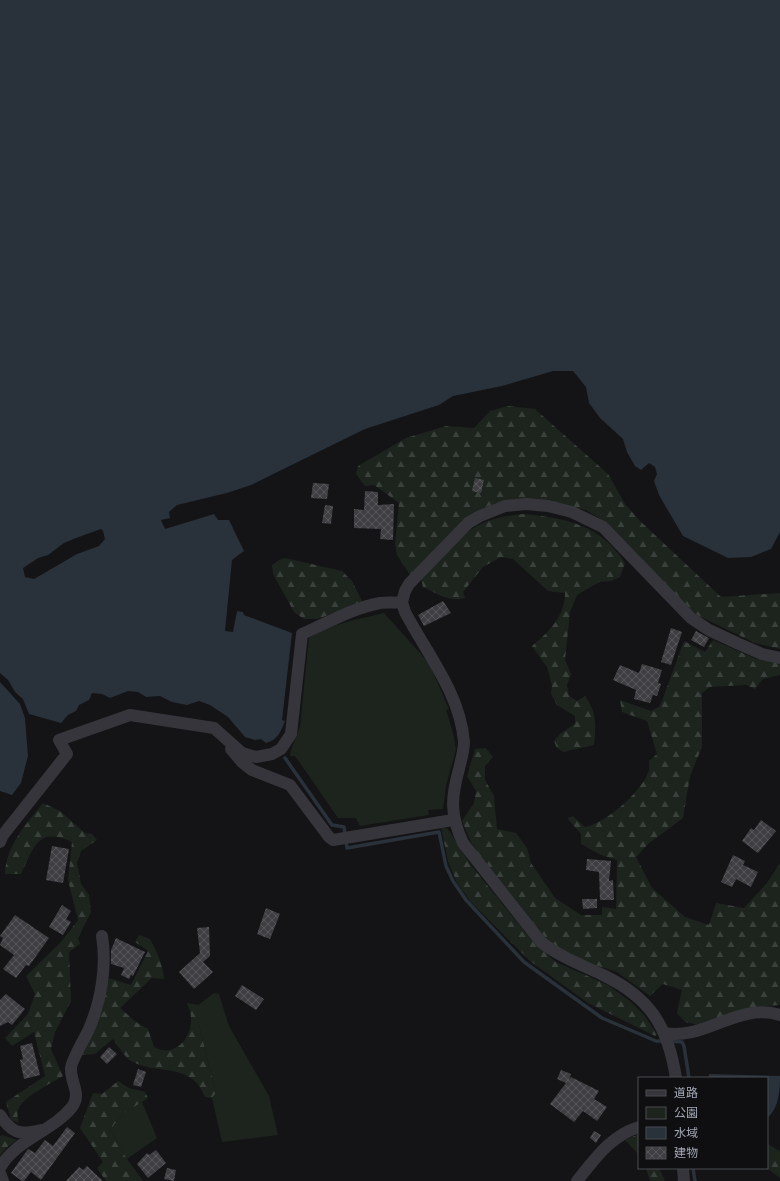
<svg xmlns="http://www.w3.org/2000/svg" width="780" height="1181" viewBox="0 0 780 1181" font-family="'Nunito Sans','Noto Sans JP',sans-serif">
	<defs>
		<pattern id="forest-firs" width="22" height="20" patternUnits="userSpaceOnUse"><rect width="22" height="20" fill="#1c241d"/><path d="M5 1l3.5 6h-7zM16 11l3.5 6h-7z" fill="#3a413c"/></pattern>
		<pattern id="building-cross-hatch" width="8" height="8" patternUnits="userSpaceOnUse"><rect width="8" height="8" fill="#3e3e43"/><path d="M0 0l8 8M0 8l8-8" fill="none" stroke="#57575c"/></pattern>
	</defs>
	<rect width="100%" height="100%" fill="#141416"/>
	<path fill="#1c241d" d="M 384,613 L 429,663 L 449,709 L 446,710 L 454,736 L 456,750 L 446,786 L 443,809 L 428,810 L 429,815 L 360,826 L 356,818 L 338,818 L 295,756 L 290,756 C 291,746 297,737 300,726 L 309,638 C 330,624 359,619 384,613 Z
		M 214,993 L 219,994 L 229,1026 L 269,1096 L 278,1135 L 222,1142 L 212,1098 L 216,1093 L 198,1021 L 198,1005 Z
		M 142,1102 L 157,1138 L 127,1159 L 110,1130 L 123,1114 Z"/>
	<path fill="url(#forest-firs)" d="M 508,406 L 535,409 L 608,474 L 625,504 L 640,521 L 721,597 L 780,593 L 780,649 L 755,643 L 697,615 L 622,544 L 601,519 L 586,510 L 554,502 L 496,503 L 477,511 L 462,520 L 410,575 L 397,555 L 395,544 L 399,503 L 374,485 L 365,486 L 356,474 L 358,466 L 406,438 L 446,426 L 474,428 L 490,411 Z
		M 524,514 C 565,518 602,525 625,563 L 620,577 L 611,581 L 599,582 L 577,595 L 570,612 L 565,660 L 571,674 L 567,685 L 569,696 L 577,701 L 585,696 C 597,713 596,725 594,745 L 563,752 L 557,748 L 554,741 L 561,733 L 575,724 L 575,716 L 557,705 L 551,694 L 552,685 L 547,667 L 532,646 C 549,632 565,616 565,593 L 548,591 L 513,559 L 501,557 L 483,567 L 463,592 L 465,598 C 450,603 436,593 423,587 L 421,580 C 455,542 469,518 524,514 Z
		M 285,558 L 342,571 L 352,581 L 363,603 L 317,619 L 304,619 L 294,612 L 273,574 L 272,565 L 279,560 Z
		M 713,640 L 756,659 L 780,663 L 780,675 L 763,679 L 755,689 L 746,685 L 710,687 L 702,693 L 702,747 L 690,776 L 683,818 L 648,844 L 636,857 L 652,888 L 685,917 L 709,925 L 716,903 L 744,908 L 767,883 L 780,863 L 780,1005 L 757,1007 L 699,1025 L 685,1022 L 677,1013 L 682,990 L 663,984 L 650,996 L 617,972 L 589,963 L 551,945 L 484,862 L 471,842 L 462,821 L 474,803 L 476,791 L 467,776 L 475,749 L 486,748 L 493,757 L 485,766 L 485,780 L 494,796 L 497,829 L 516,833 L 527,848 L 531,863 L 555,898 L 581,915 L 602,915 L 602,907 L 616,909 L 617,860 L 601,855 L 581,844 L 581,834 L 567,818 L 573,816 L 585,827 C 606,823 640,793 648,773 C 650,770 649,765 649,761 L 657,754 L 647,721 L 622,712 L 620,700 L 651,711 L 660,706 L 684,641 L 705,652 Z
		M 43,803 L 60,811 L 85,833 L 92,834 L 97,840 L 81,851 L 77,863 L 81,884 L 89,895 L 91,912 L 78,938 L 80,944 L 69,952 L 71,1001 L 55,1032 L 51,1049 L 63,1076 C 52,1083 24,1096 19,1108 C 16,1113 18,1118 19,1123 L 11,1120 L 6,1102 L 45,1076 L 34,1032 L 12,1046 L 5,1038 L 28,1014 L 35,994 L 26,976 L 61,942 L 78,920 L 68,880 L 72,842 C 37,826 34,848 21,874 L 5,874 C 6,846 26,824 43,803 Z
		M 441,827 L 448,829 L 470,864 L 534,943 L 556,962 L 608,985 L 631,1002 L 644,1015 L 657,1034 L 655,1036 L 588,1003 L 530,961 L 470,901 L 457,883 L 448,861 Z
		M 139,935 L 150,939 C 156,949 164,968 164,979 L 152,978 L 120,1008 L 136,1022 L 148,1029 L 154,1047 C 174,1058 192,1039 191,1018 C 191,1013 189,1008 187,1003 L 198,1005 L 198,1021 L 216,1093 L 212,1098 L 205,1097 C 191,1061 158,1076 131,1061 C 124,1057 118,1045 113,1039 L 95,1054 L 83,1055 L 103,1006 L 109,978 L 131,985 L 148,951 L 135,942 Z
		M 118,1081 L 129,1088 L 145,1092 L 148,1098 L 123,1114 L 110,1130 L 127,1159 L 143,1181 L 106,1181 L 97,1168 L 103,1162 L 80,1128 L 93,1093 L 102,1094 Z
		M 639,1134 L 639,1155 L 625,1140 Z
		M 2,1135 L 17,1140 L 6,1148 L 0,1156 L 0,1136 Z
		M 767,1144 L 780,1151 L 780,1178 L 768,1169 Z
		M 646,1168 L 659,1168 L 665,1181 L 650,1181 Z"/>
	<path fill="#29313a" d="M 0,0 L 780,0 L 780,532 L 771,549 L 751,557 L 728,558 L 683,536 L 659,495 L 654,481 L 657,474 L 655,467 L 649,463 L 641,470 L 635,466 L 627,452 L 623,439 L 600,418 L 589,403 L 586,387 L 573,371 L 553,371 L 502,386 L 453,396 L 439,405 L 365,429 L 251,485 L 227,493 L 177,505 L 169,512 L 170,518 L 161,520 L 165,529 L 214,514 L 218,520 L 229,520 L 244,551 L 232,560 L 225,631 L 233,632 L 237,611 L 243,612 L 244,615 L 292,633 L 282,720 L 285,721 C 281,731 278,740 266,743 L 261,739 L 255,740 L 245,737 L 228,717 L 210,705 L 199,701 L 187,705 L 172,702 L 160,696 L 146,697 L 138,692 L 128,691 L 110,698 L 102,694 L 92,693 L 89,700 L 79,705 L 76,711 L 68,715 L 61,723 L 29,714 L 23,699 L 15,692 L 8,680 L 0,673 Z
		M 0,682 L 20,704 L 25,718 L 28,756 L 21,783 L 12,795 L 0,791 Z
		M 709,1074 L 780,1076 C 780,1090 779,1109 767,1118 L 767,1078 L 709,1078 Z"/>
	<path fill="#141416" d="M 101,529 L 103,531 L 105,539 L 99,546 L 77,554 L 34,579 L 25,577 L 23,568 L 38,558 L 48,555 L 64,543 L 76,538 Z"/>
	<g fill="none" stroke-linecap="round" stroke-linejoin="round">
		<path stroke="#29313a" stroke-width="3.5" d="M 285,758 L 332,825 L 344,827 L 347,848 L 439,832 L 446,866 L 453,881 L 466,900 L 524,962 L 602,1018 L 656,1041 L 664,1041
			M 670,1041 L 682,1042 L 684,1046 L 689,1078
			M 693,1168 L 695,1181"/>
	</g>
	<path fill="url(#building-cross-hatch)" d="M 475,478 L 484,480 L 481,493 L 472,491 Z
		M 313,483 L 329,484 L 327,499 L 311,498 Z
		M 365,491 L 378,492 L 378,505 L 394,504 L 393,540 L 380,539 L 381,529 L 354,528 L 354,509 L 364,510 Z
		M 325,505 L 333,506 L 331,524 L 322,523 Z
		M 443,601 L 451,613 L 424,626 L 418,615 Z
		M 671,628 L 682,632 L 671,665 L 661,662 Z
		M 696,631 L 709,638 L 704,647 L 691,640 Z
		M 642,664 L 662,670 L 658,683 L 661,684 L 657,696 L 653,695 L 650,703 L 634,699 L 636,690 L 613,680 L 620,665 L 639,673 Z
		M 761,820 L 776,831 L 758,853 L 742,841 L 751,828 L 754,830 Z
		M 52,846 L 69,849 L 63,883 L 46,880 Z
		M 733,855 L 745,861 L 743,865 L 758,872 L 751,887 L 736,879 L 732,887 L 721,882 Z
		M 587,859 L 611,861 L 609,881 L 613,880 L 614,900 L 600,900 L 599,872 L 586,870 Z
		M 582,899 L 597,899 L 597,908 L 583,909 Z
		M 62,905 L 71,911 L 66,919 L 71,922 L 63,935 L 49,927 Z
		M 266,908 L 280,914 L 270,939 L 257,934 Z
		M 15,915 L 49,938 L 29,966 L 26,965 L 16,978 L 3,969 L 14,955 L 0,945 L 3,938 L 0,936 Z
		M 209,927 L 210,956 L 203,962 L 213,972 L 194,989 L 179,972 L 200,953 L 197,928 Z
		M 116,938 L 145,952 L 133,976 L 131,975 L 129,979 L 121,975 L 124,968 L 111,964 L 111,950 Z
		M 242,985 L 264,999 L 256,1010 L 235,996 Z
		M 6,994 L 25,1009 L 12,1025 L 8,1022 L 0,1026 L 0,1000 Z
		M 32,1043 L 40,1075 L 24,1079 L 20,1060 L 23,1059 L 20,1046 Z
		M 109,1047 L 117,1054 L 107,1064 L 100,1057 Z
		M 138,1069 L 146,1072 L 141,1087 L 133,1085 Z
		M 561,1070 L 571,1074 L 569,1080 L 571,1077 L 599,1091 L 594,1099 L 607,1107 L 597,1121 L 583,1111 L 574,1122 L 550,1104 L 566,1083 L 557,1079 Z
		M 67,1127 L 75,1133 L 41,1180 L 31,1172 L 24,1181 L 22,1181 L 11,1173 L 28,1149 L 35,1153 L 45,1140 L 53,1146 Z
		M 594,1131 L 601,1135 L 596,1143 L 590,1138 Z
		M 156,1150 L 166,1163 L 148,1178 L 137,1164 L 147,1153 L 149,1155 Z
		M 87,1166 L 103,1181 L 66,1181 L 79,1167 L 83,1170 Z
		M 167,1168 L 176,1170 L 174,1181 L 164,1179 Z"/>
	<g fill="none" stroke-linecap="round" stroke-linejoin="round">
		<path stroke="#35353b" stroke-width="12" d="M 231,749 L 242,762 L 252,770 L 290,785 L 329,837 L 333,840 L 453,820
			M 0,842 L 3,835 L 67,754 L 59,740 L 130,715 L 214,728 L 242,753 L 256,757 L 272,754 L 281,749 L 291,734 L 302,634 C 327,623 353,608 380,603 C 387,602 395,603 402,602
			M 664,1033 C 704,1041 738,1002 780,1015
			M 676,1078 C 668,1027 651,998 603,975 C 582,965 560,957 541,942 L 463,843 C 450,815 451,798 459,769 C 461,760 464,751 464,742 C 460,693 427,654 405,612 L 402,602 L 405,591 L 409,584 L 468,523 L 480,516 L 505,506 L 526,504 L 548,506 L 572,512 L 603,527 L 691,618 L 709,630 L 739,644 L 762,654 L 780,658
			M 0,1115 C 12,1134 20,1135 41,1130
			M 0,1168 C 15,1140 53,1131 72,1107 C 82,1094 70,1082 71,1068 C 71,1061 85,1038 89,1029 C 101,1001 107,967 102,936
			M 683,1168 L 684,1181
			M 0,1173 L 3,1181
			M 577,1181 C 595,1159 610,1136 639,1127"/>
	</g>
	<rect x="638" y="1077" width="130" height="92" fill="#0f0f11" stroke="#4b4d53"/>
	<rect x="646" y="1090" width="20" height="6" fill="#35353b" stroke="#4b4d53"/>
	<text x="674" y="1097" font-size="12" fill="#a5a9b7">道路</text>
	<rect x="646" y="1107" width="20" height="12" fill="#1c241d" stroke="#4b4d53"/>
	<text x="674" y="1117" font-size="12" fill="#a5a9b7">公園</text>
	<rect x="646" y="1127" width="20" height="12" fill="#29313a" stroke="#4b4d53"/>
	<text x="674" y="1137" font-size="12" fill="#a5a9b7">水域</text>
	<rect x="646" y="1147" width="20" height="12" fill="url(#building-cross-hatch)" stroke="#4b4d53"/>
	<text x="674" y="1157" font-size="12" fill="#a5a9b7">建物</text>
</svg>
